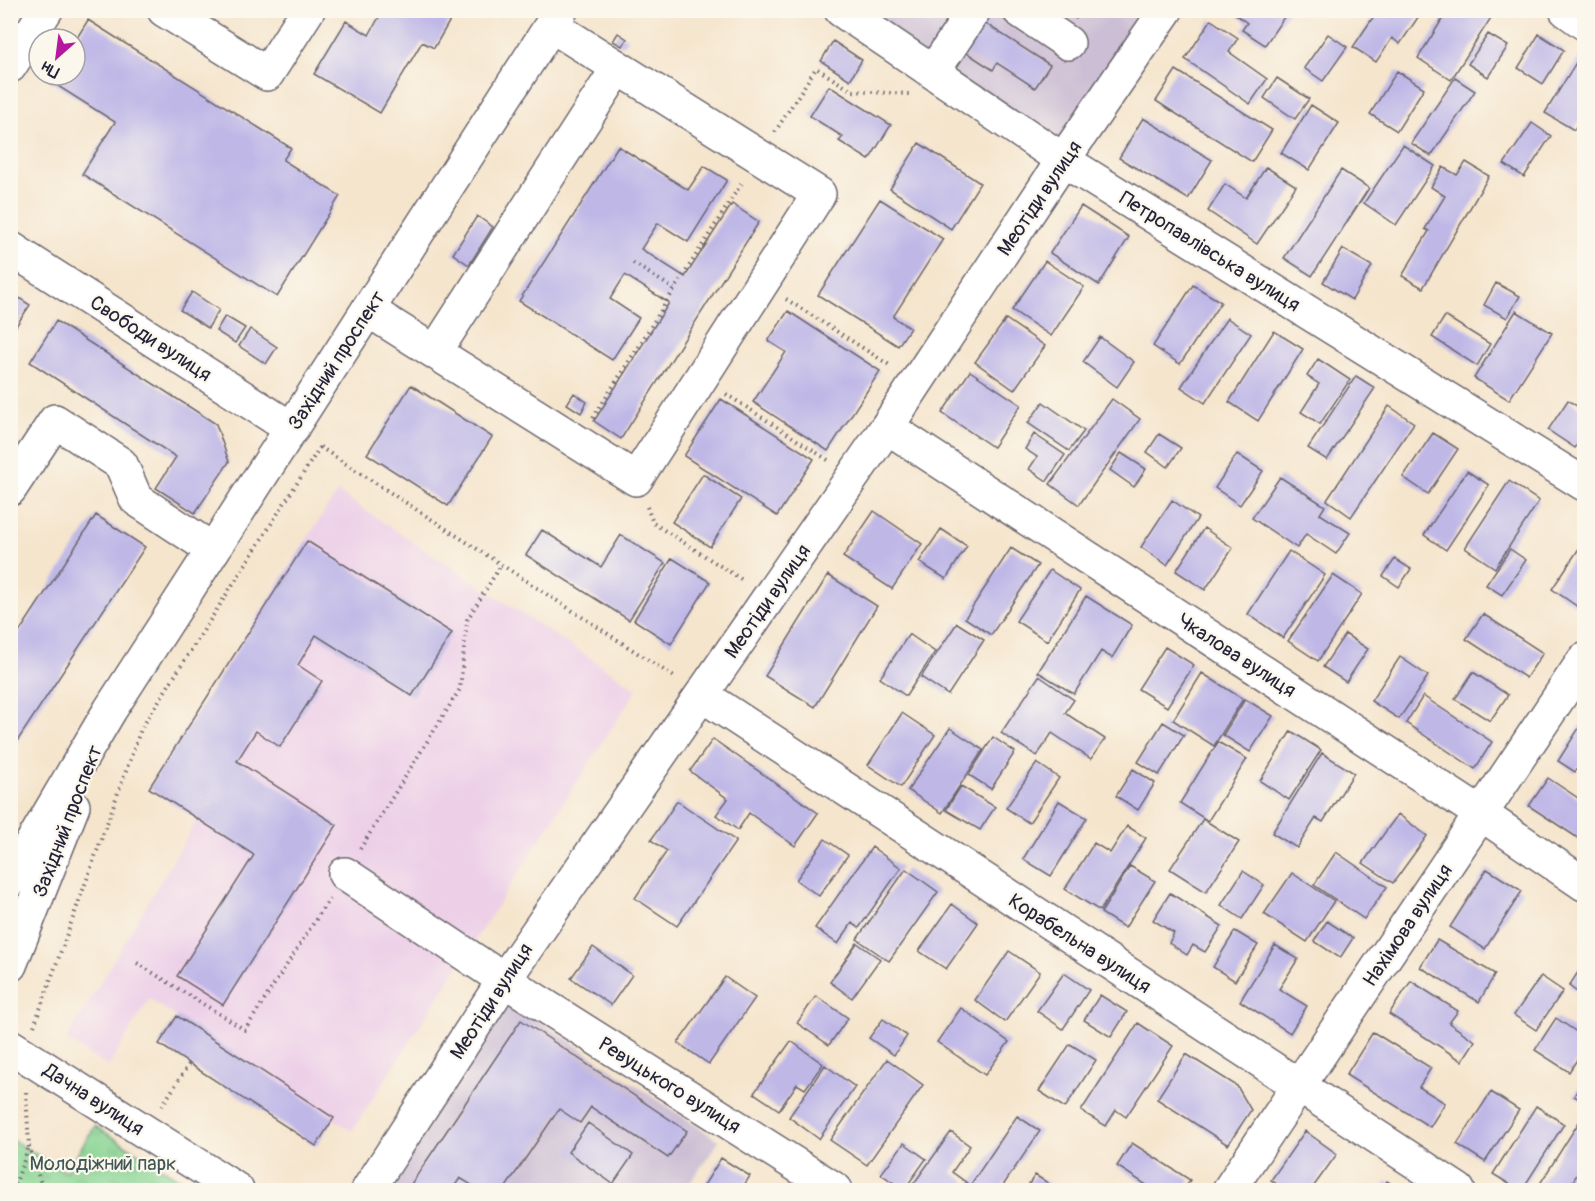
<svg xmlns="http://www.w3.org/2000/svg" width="1595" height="1201" viewBox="0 0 1595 1201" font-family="Pangolin,sans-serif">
	<defs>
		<pattern id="park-tufts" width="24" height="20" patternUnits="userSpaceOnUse" patternTransform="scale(1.5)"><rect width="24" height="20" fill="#86d392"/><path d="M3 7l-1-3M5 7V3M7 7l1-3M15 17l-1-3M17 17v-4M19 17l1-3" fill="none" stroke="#73b57f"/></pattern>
	</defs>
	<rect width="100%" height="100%" fill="#fbf7ec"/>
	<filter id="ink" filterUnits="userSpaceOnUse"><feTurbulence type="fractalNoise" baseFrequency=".0167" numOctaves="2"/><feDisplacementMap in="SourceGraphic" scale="12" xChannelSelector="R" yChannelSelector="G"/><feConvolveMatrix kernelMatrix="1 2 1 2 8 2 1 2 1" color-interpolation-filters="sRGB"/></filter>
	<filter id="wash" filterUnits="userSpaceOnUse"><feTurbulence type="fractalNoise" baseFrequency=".008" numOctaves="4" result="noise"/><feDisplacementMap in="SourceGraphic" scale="24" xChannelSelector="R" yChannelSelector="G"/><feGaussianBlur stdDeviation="1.35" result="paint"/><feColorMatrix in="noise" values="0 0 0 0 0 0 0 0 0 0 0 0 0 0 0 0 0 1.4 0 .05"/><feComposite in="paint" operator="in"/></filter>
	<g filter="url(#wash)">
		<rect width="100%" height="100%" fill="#f5e5cd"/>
		<path fill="#edd0e8" d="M 337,492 L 637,689 L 352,1131 L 149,999 L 108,1067 L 66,1040 L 197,820 L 149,788 Z"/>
		<path fill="#ccbed4" d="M 856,11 L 1163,11 L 1066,151 Z
			M 499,994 L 719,1141 L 685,1190 L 371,1190 Z"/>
		<path fill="url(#park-tufts)" stroke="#547a66" stroke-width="1.5" d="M 95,1126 L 197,1190 L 11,1190 L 11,1139 L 65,1172 Z"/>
		<g id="blocks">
			<path fill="#bfb8e7" d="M 383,10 L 456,10 L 434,48 L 422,42 L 380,113 L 314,74 L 346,21 L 369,35 Z
				M 902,10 L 916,10 L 911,17 Z
				M 1062,10 L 1081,10 L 1076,19 Z
				M 1230,10 L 1289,10 L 1265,45 L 1242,30 L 1247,23 Z
				M 1378,10 L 1423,10 L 1400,44 L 1392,38 L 1376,62 L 1353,47 Z
				M 1448,10 L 1496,10 L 1451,80 L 1418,58 Z
				M 88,20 L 291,148 L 283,160 L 340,196 L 277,297 L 82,174 L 115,122 L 50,81 L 54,75 L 75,75 L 75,41 Z
				M 1211,20 L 1238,38 L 1229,52 L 1267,79 L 1250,104 L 1185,59 Z
				M 983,22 L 1050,65 L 1035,88 L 997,63 L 993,70 L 964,51 Z
				M 618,33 L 627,39 L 622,46 L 613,41 Z
				M 1328,34 L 1347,47 L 1323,81 L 1304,68 Z
				M 1488,34 L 1508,46 L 1488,77 L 1468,64 Z
				M 1539,34 L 1564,50 L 1543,84 L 1518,68 Z
				M 833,41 L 862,60 L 850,80 L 821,61 Z
				M 1580,56 L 1584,59 L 1584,113 L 1574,130 L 1545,113 Z
				M 1176,70 L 1272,130 L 1252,162 L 1156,101 Z
				M 1397,71 L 1424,88 L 1397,131 L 1370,114 Z
				M 1277,78 L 1309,99 L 1295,119 L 1264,98 Z
				M 1455,78 L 1475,91 L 1431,156 L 1411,143 Z
				M 829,86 L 891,125 L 869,160 L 839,141 L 843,137 L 810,116 Z
				M 1311,105 L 1339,123 L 1309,170 L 1281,153 Z
				M 1143,118 L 1212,160 L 1188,199 L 1119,158 Z
				M 1532,123 L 1551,136 L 1524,177 L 1504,164 Z
				M 919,143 L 980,183 L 951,229 L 890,189 Z
				M 1403,145 L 1435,166 L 1396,225 L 1364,203 Z
				M 618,146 L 688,190 L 704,166 L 727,180 L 688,242 L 658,223 L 641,249 L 685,277 L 732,204 L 759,222 L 621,439 L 594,421 L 669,303 L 625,275 L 610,299 L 639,318 L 612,360 L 519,301 Z
				M 1466,162 L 1489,176 L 1423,288 L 1402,276 L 1429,231 L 1425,229 L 1445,196 L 1431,187 L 1443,167 L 1457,175 Z
				M 1266,167 L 1296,186 L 1257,244 L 1208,211 L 1225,184 L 1246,198 Z
				M 1341,170 L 1369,188 L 1312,276 L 1284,258 Z
				M 880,199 L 943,239 L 893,317 L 910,328 L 898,346 L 818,295 Z
				M 1081,206 L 1129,237 L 1099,285 L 1050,253 Z
				M 477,216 L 493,227 L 469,265 L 453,254 Z
				M 1343,249 L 1372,266 L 1352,300 L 1323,282 Z
				M 1045,261 L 1084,287 L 1051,336 L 1012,310 Z
				M 1496,283 L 1520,296 L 1507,318 L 1484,305 Z
				M 1193,285 L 1221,302 L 1180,364 L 1153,346 Z
				M 10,292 L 30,305 L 10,335 Z
				M 192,292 L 219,310 L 208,328 L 180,310 Z
				M 788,311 L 880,371 L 828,451 L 753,402 L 786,352 L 768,341 Z
				M 1516,311 L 1552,333 L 1509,400 L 1474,378 Z
				M 225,316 L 245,328 L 235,343 L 216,331 Z
				M 1445,316 L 1490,344 L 1477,366 L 1432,337 Z
				M 1227,318 L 1251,334 L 1205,403 L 1181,387 Z
				M 1006,319 L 1045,346 L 1014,390 L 975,362 Z
				M 56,321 L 216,424 L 229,462 L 195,513 L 156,488 L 176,457 L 30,362 Z
				M 250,329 L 277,347 L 266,364 L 239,346 Z
				M 1274,331 L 1303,349 L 1258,421 L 1229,402 Z
				M 1100,337 L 1134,362 L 1117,387 L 1083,362 Z
				M 1318,359 L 1350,380 L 1320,424 L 1301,412 L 1319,384 L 1307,376 Z
				M 970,371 L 1021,405 L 993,447 L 942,413 Z
				M 1356,376 L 1375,388 L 1327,460 L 1308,448 Z
				M 411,385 L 492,437 L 448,506 L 367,454 Z
				M 574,393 L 587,402 L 581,413 L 567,404 Z
				M 721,399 L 814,459 L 777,516 L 684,456 Z
				M 1112,399 L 1140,419 L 1079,505 L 1050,484 Z
				M 1568,400 L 1584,411 L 1584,434 L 1575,448 L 1548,430 Z
				M 1043,402 L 1084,431 L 1069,451 L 1028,423 Z
				M 1389,406 L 1414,423 L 1351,517 L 1327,500 Z
				M 1433,433 L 1458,449 L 1428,494 L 1403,477 Z
				M 1034,434 L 1065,455 L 1047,481 L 1029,469 L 1037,457 L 1025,449 Z
				M 1159,434 L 1181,448 L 1168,467 L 1147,452 Z
				M 1121,453 L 1146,469 L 1134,487 L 1110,470 Z
				M 1237,454 L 1263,471 L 1240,505 L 1215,488 Z
				M 1467,471 L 1489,485 L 1446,550 L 1424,535 Z
				M 703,474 L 741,499 L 710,547 L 672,522 Z
				M 1280,477 L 1325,506 L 1320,514 L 1350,533 L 1336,554 L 1306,534 L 1297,548 L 1252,518 Z
				M 1509,481 L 1539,501 L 1495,568 L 1465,548 Z
				M 1172,500 L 1198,518 L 1167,565 L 1141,547 Z
				M 874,511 L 922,544 L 892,589 L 843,557 Z
				M 96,515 L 145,547 L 10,752 L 10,646 Z
				M 1204,528 L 1233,548 L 1205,590 L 1176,571 Z
				M 941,529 L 967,546 L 946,579 L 919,562 Z
				M 542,530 L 601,567 L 621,535 L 665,563 L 629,620 L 526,555 Z
				M 307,541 L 452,633 L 412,696 L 316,635 L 298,665 L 322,681 L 280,747 L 256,731 L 237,761 L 337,825 L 223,1005 L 177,976 L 254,855 L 149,788 Z
				M 1584,541 L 1584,611 L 1552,589 Z
				M 1011,548 L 1038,565 L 991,635 L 965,618 Z
				M 1510,549 L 1526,560 L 1502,595 L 1486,585 Z
				M 1289,551 L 1325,575 L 1283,638 L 1248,614 Z
				M 672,558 L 710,582 L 671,644 L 634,620 Z
				M 1395,559 L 1411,569 L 1399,587 L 1383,576 Z
				M 1050,570 L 1080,590 L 1047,641 L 1016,621 Z
				M 828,575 L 877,606 L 815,707 L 765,676 Z
				M 1333,575 L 1362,594 L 1318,661 L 1288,641 Z
				M 1086,596 L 1132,625 L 1112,658 L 1101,651 L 1074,694 L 1038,672 Z
				M 1483,614 L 1543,653 L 1526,678 L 1466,639 Z
				M 957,623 L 984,640 L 948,695 L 921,677 Z
				M 909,634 L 935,652 L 906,696 L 880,678 Z
				M 1345,634 L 1368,649 L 1346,682 L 1323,667 Z
				M 1165,647 L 1194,665 L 1167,707 L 1138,689 Z
				M 1400,657 L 1428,676 L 1399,719 L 1371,701 Z
				M 1473,672 L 1508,695 L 1490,721 L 1455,699 Z
				M 1202,673 L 1243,699 L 1214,746 L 1173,720 Z
				M 1039,676 L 1074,700 L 1065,713 L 1105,739 L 1091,759 L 1052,733 L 1037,756 L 1001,733 Z
				M 1423,696 L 1492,742 L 1475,769 L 1406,723 Z
				M 1245,699 L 1273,716 L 1250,752 L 1223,735 Z
				M 902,713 L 935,735 L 901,787 L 868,765 Z
				M 1584,720 L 1584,758 L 1575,772 L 1558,761 Z
				M 1163,722 L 1184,735 L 1159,775 L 1138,762 Z
				M 950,728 L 983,750 L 942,813 L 908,790 Z
				M 1291,731 L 1321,750 L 1289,800 L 1260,781 Z
				M 993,737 L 1015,752 L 991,789 L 969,775 Z
				M 713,739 L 818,813 L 795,846 L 749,813 L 738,830 L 716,815 L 728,799 L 690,771 Z
				M 1218,742 L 1247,759 L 1208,821 L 1180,803 Z
				M 1322,753 L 1354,773 L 1323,822 L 1316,818 L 1297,848 L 1272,833 Z
				M 1037,763 L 1059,778 L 1029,823 L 1006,808 Z
				M 1133,769 L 1155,783 L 1138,810 L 1116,796 Z
				M 1548,778 L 1584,802 L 1584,842 L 1529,806 Z
				M 961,786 L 995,807 L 980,830 L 946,810 Z
				M 677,801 L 736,841 L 677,926 L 635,898 L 667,851 L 651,840 Z
				M 1059,801 L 1087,818 L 1051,876 L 1023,859 Z
				M 1398,814 L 1427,836 L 1393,883 L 1363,863 Z
				M 1203,819 L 1239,842 L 1206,892 L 1170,869 Z
				M 1127,826 L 1146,838 L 1100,911 L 1065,889 L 1094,843 L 1110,853 Z
				M 825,839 L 848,855 L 819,896 L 796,880 Z
				M 872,847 L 901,868 L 859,928 L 852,923 L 838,944 L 815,928 Z
				M 1336,852 L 1387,887 L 1364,919 L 1314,885 Z
				M 1130,866 L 1155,881 L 1125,928 L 1101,913 Z
				M 906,869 L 938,892 L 889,961 L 857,939 Z
				M 1487,869 L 1522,891 L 1485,949 L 1450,927 Z
				M 1243,871 L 1264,885 L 1242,919 L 1221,905 Z
				M 1292,873 L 1334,901 L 1307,942 L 1264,914 Z
				M 1170,893 L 1222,926 L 1205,952 L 1193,945 L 1187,955 L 1169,943 L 1174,933 L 1153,920 Z
				M 952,904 L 978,923 L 946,969 L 919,951 Z
				M 1327,921 L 1353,938 L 1340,958 L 1314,941 Z
				M 1235,931 L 1258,945 L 1235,981 L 1213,967 Z
				M 1437,940 L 1495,974 L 1479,1002 L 1420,967 Z
				M 857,943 L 880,959 L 852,998 L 830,982 Z
				M 1275,945 L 1298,959 L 1279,989 L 1307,1006 L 1290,1033 L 1240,1001 Z
				M 593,947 L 632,975 L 611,1005 L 571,978 Z
				M 1009,951 L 1040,972 L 1005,1022 L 975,1000 Z
				M 1584,963 L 1584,997 L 1569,986 Z
				M 1064,973 L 1089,990 L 1063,1029 L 1037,1011 Z
				M 1541,976 L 1563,991 L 1536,1030 L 1514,1015 Z
				M 725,977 L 755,998 L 709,1064 L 678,1043 Z
				M 1411,981 L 1458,1011 L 1449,1023 L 1475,1041 L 1462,1061 L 1389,1014 Z
				M 1100,995 L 1127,1012 L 1111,1037 L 1084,1020 Z
				M 816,996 L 848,1018 L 829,1045 L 797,1023 Z
				M 961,1008 L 1009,1042 L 985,1075 L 937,1042 Z
				M 177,1016 L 334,1118 L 316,1146 L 159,1044 Z
				M 1556,1018 L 1584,1037 L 1584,1049 L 1569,1072 L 1535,1050 Z
				M 883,1019 L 907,1036 L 894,1055 L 869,1038 Z
				M 521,1020 L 687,1131 L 668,1158 L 591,1107 L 580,1123 L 559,1109 L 504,1190 L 480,1190 L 460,1178 L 452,1190 L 407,1190 Z
				M 1138,1023 L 1173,1046 L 1126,1117 L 1116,1110 L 1106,1126 L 1081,1111 Z
				M 1373,1032 L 1431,1068 L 1419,1087 L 1445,1103 L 1430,1127 L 1346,1075 Z
				M 791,1041 L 823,1064 L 805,1089 L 797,1084 L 779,1110 L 754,1093 Z
				M 1070,1044 L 1096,1060 L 1065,1108 L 1039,1091 Z
				M 1186,1054 L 1237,1086 L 1251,1110 L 1228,1145 L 1157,1099 Z
				M 887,1059 L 923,1085 L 867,1165 L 830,1140 Z
				M 825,1065 L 855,1087 L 819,1139 L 789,1117 Z
				M 1584,1079 L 1584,1102 L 1574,1096 Z
				M 1491,1092 L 1519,1110 L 1485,1162 L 1457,1144 Z
				M 1536,1106 L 1564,1124 L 1522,1190 L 1519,1190 L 1493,1174 Z
				M 1584,1114 L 1584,1164 L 1567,1190 L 1536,1190 Z
				M 1017,1116 L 1040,1131 L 1000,1190 L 967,1190 Z
				M 588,1123 L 633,1155 L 613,1184 L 568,1152 Z
				M 1305,1131 L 1337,1154 L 1311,1190 L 1286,1190 L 1271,1180 Z
				M 951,1132 L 970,1146 L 952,1172 L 967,1183 L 962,1190 L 909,1190 Z
				M 904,1143 L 926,1159 L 904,1190 L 881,1174 Z
				M 1132,1143 L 1190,1180 L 1184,1190 L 1154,1190 L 1117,1166 Z
				M 721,1158 L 750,1176 L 741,1190 L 701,1190 Z
				M 1035,1175 L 1059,1190 L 1025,1190 Z
				M 1387,1181 L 1401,1190 L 1381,1190 Z"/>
		</g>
	</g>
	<g filter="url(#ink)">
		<use href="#blocks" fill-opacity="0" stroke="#6c666e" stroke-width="1.5"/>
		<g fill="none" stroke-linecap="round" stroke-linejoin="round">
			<defs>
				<path id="minor" d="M 164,10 L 267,74 L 308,10
					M 841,10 L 1063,160 L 1584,484
					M 1019,10 L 1068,43
					M 1566,10 L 1584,23
					M 10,66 L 46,10
					M 933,72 L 974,10
					M 368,310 L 636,479 L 819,194 L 552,26
					M 435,352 L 618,68
					M 887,427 L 1481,814 L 1584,884
					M 10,489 L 55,421 L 121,464 L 136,499 L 213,550
					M 702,695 L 1458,1190
					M 345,874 L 504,980 L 836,1190
					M 10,1046 L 237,1190
					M 368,1190 L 504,980 L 887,427 L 1063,160 L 1166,10
					M 1229,1190 L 1584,660"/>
				<path id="major" d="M 10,248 L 292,429
					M 10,880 L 110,710 L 561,10
					M 10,965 L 73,806"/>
			</defs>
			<use href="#minor" stroke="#6c666e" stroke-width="36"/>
			<use href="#major" stroke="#6c666e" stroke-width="36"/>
			<path stroke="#6c666e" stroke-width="4" stroke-dasharray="1.5 4.5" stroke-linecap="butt" d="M 775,132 L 816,68 L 852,91 L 909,94
				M 633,263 L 674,289
				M 786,299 L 891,366
				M 726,394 L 828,460
				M 593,418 L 743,181
				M 320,447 L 676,678
				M 647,507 L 653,523 L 744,581
				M 360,849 L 460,689 L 467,620 L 501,565
				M 137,963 L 245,1030 L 329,899
				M 34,1026 L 141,729 L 320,447
				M 26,1092 L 29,1146 L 43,1190
				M 162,1106 L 189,1064
				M 13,1190 L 29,1147"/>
			<use href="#minor" stroke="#fff" stroke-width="33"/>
			<use href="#major" stroke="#fff" stroke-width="33"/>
		</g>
	</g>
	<g text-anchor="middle" stroke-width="4.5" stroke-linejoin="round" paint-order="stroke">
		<g font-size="20" fill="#22223b" stroke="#fbf7ec">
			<text transform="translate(1039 198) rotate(-56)" y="7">Меотіди вулиця</text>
			<text transform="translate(1210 251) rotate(32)" y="7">Петропавлівська вулиця</text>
			<text transform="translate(151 338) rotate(33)" y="7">Свободи вулиця</text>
			<text transform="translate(336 360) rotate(-57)" y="7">Західний проспект</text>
			<text transform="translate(767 601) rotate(-55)" y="7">Меотіди вулиця</text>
			<text transform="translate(1237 655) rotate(33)" y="7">Чкалова вулиця</text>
			<text transform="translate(67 821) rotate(-69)" y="7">Західний проспект</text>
			<text transform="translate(1407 925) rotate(-56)" y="7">Нахімова вулиця</text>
			<text transform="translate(1080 943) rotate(33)" y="7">Корабельна вулиця</text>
			<text transform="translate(491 1001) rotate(-57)" y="7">Меотіди вулиця</text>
			<text transform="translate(670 1085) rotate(32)" y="7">Ревуцького вулиця</text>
			<text transform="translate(94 1099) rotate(33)" y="7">Дачна вулиця</text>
		</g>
		<g font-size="20" fill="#405755" stroke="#fbf7ec">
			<text x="103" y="1170">Молодіжний парк</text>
		</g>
	</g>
	<rect width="1595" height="1201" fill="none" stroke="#fbf7ec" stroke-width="36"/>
	<g transform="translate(57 57) rotate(208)"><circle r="28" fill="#fbf7ec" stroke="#a4a2a5" stroke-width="1.5"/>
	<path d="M0-4.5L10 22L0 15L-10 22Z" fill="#b5179e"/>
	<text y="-9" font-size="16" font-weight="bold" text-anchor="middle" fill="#22223b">Пн</text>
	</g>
</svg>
